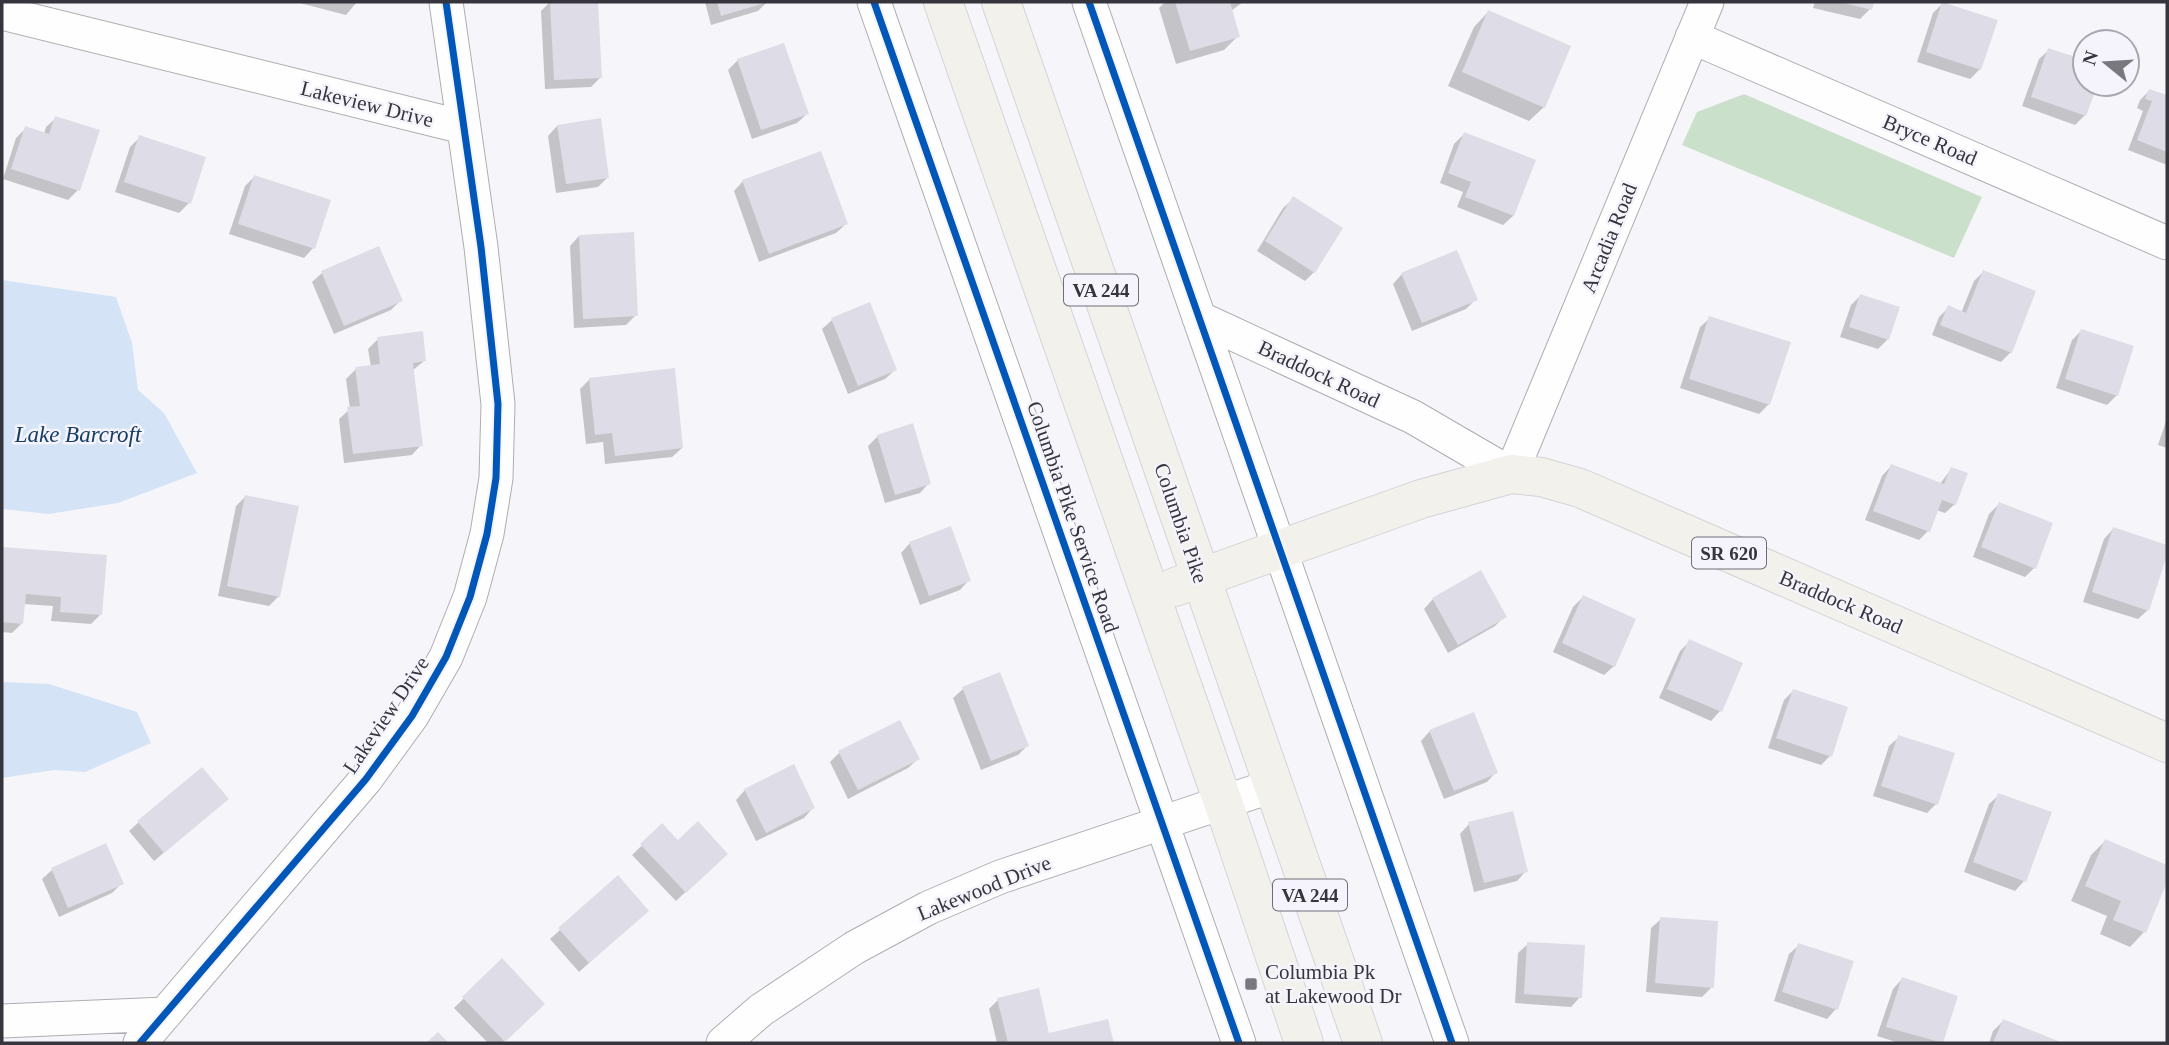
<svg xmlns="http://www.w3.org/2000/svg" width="2169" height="1045" viewBox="0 0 2169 1045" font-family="'Times New Roman',serif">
	<rect width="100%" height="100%" fill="#f6f6fa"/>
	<path fill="#cbe0ca" d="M 1744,94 L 1982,197 L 1954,258 L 1682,145 L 1697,112 Z"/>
	<path fill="#d4e4f6" d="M 2,280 L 116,297 L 132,343 L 138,390 L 164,413 L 197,473 L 118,503 L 49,514 L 2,509 Z
		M 2,682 L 49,684 L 137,712 L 151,743 L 85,772 L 54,770 L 2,778 Z"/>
	<path fill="#0003" d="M 296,2 L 357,2 L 346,15 Z
		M 550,2 L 597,2 L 601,77 L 591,87 L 545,89 L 541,11 Z
		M 705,2 L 767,2 L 758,11 L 711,25 Z
		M 1165,2 L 1243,2 L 1231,11 L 1238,36 L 1224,50 L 1176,64 L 1159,8 Z
		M 1815,2 L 1872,2 L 1870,9 L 1860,19 L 1813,8 Z
		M 1943,3 L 1980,69 L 1970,79 L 1917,62 L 1933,13 Z
		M 1488,12 L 1544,107 L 1529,121 L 1448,86 L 1474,27 Z
		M 2049,50 L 2085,62 L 2085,84 L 2096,84 L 2085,115 L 2075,125 L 2022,106 L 2039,59 Z
		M 738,60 L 807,114 L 797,123 L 752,139 L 728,70 Z
		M 2149,91 L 2167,97 L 2167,165 L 2128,150 L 2143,111 L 2137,108 L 2140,100 Z
		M 56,118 L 97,131 L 78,190 L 68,200 L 3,179 L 16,138 L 26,128 L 44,134 L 46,127 Z
		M 557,126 L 607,178 L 598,187 L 556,193 L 548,136 Z
		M 1464,134 L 1534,161 L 1513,216 L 1503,225 L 1457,207 L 1463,192 L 1440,183 L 1454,144 Z
		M 140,137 L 189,203 L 179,213 L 115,192 L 130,147 Z
		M 254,177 L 313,248 L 304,258 L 229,234 L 245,186 Z
		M 743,181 L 846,224 L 836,233 L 759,262 L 734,191 Z
		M 1293,199 L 1314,272 L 1305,281 L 1257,251 L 1283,208 Z
		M 579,236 L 636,315 L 626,325 L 574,328 L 570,246 Z
		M 1983,272 L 2011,352 L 2001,362 L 1932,335 L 1939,317 L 1948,308 L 1961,313 L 1974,281 Z
		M 322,273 L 400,301 L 391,310 L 334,334 L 312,282 Z
		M 1402,274 L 1476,299 L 1466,309 L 1412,331 L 1393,284 Z
		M 1860,296 L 1898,308 L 1887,340 L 1878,349 L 1840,337 L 1851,305 Z
		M 1710,318 L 1769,404 L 1759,414 L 1680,388 L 1700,327 Z
		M 832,320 L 895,370 L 885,379 L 848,394 L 822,329 Z
		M 2081,331 L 2117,395 L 2107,405 L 2056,388 L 2072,340 Z
		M 378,339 L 424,361 L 412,371 L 421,445 L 412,455 L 344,463 L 339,419 L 350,409 L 346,379 L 356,369 L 371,367 L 368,349 Z
		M 590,379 L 682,448 L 672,457 L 605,464 L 603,442 L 586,444 L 580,389 Z
		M 2167,418 L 2167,448 L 2158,445 Z
		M 878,436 L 929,483 L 920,493 L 885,503 L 868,446 Z
		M 1891,466 L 1940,484 L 1951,469 L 1955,504 L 1945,513 L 1936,510 L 1928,531 L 1919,540 L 1865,520 L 1882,476 Z
		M 245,497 L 279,596 L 269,606 L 218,596 L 236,506 Z
		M 1999,504 L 2034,568 L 2025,577 L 1973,557 L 1989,514 Z
		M 2113,529 L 2167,547 L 2148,610 L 2138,619 L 2083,602 L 2104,539 Z
		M 910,543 L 969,580 L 960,590 L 920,605 L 901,553 Z
		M 2,549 L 105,556 L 101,614 L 91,624 L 51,621 L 53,606 L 23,604 L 22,623 L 12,633 L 2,632 Z
		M 1583,597 L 1614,666 L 1604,675 L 1553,652 L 1573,607 Z
		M 1433,599 L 1505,616 L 1495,626 L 1448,653 L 1424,609 Z
		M 1689,642 L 1741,664 L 1720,711 L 1711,721 L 1659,698 L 1680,651 Z
		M 963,689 L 1027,746 L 1018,755 L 981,770 L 953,698 Z
		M 1793,691 L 1830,756 L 1821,765 L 1768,748 L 1784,700 Z
		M 1430,731 L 1496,772 L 1487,782 L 1444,799 L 1421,741 Z
		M 1899,737 L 1936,804 L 1927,813 L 1873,796 L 1889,746 Z
		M 839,753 L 918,759 L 908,768 L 848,799 L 830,762 Z
		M 745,790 L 813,808 L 804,818 L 756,841 L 736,800 Z
		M 1999,795 L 2024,881 L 2015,891 L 1964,872 L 1989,804 Z
		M 217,808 L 154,861 L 129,831 L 139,822 Z
		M 1469,824 L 1526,871 L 1517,881 L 1474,892 L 1460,834 Z
		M 662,826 L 678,843 L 726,854 L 676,901 L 632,855 Z
		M 2105,841 L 2167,867 L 2167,877 L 2144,932 L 2130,947 L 2100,934 L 2107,916 L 2071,901 L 2091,855 Z
		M 52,870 L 122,883 L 112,893 L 59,917 L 42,879 Z
		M 1661,919 L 1712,987 L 1702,997 L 1646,992 L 1651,928 Z
		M 637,920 L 579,972 L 550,939 L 560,930 Z
		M 1528,944 L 1580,997 L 1571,1007 L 1515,1003 L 1518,953 Z
		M 1799,945 L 1836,1009 L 1827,1019 L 1774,1001 L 1789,954 Z
		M 502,961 L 543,1004 L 502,1043 L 488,1043 L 454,1008 Z
		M 1902,979 L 1956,997 L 1941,1043 L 1899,1043 L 1877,1036 L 1893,989 Z
		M 998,1000 L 1048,1035 L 1107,1021 L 1112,1043 L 997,1043 L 989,1009 Z
		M 2003,1021 L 2058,1043 L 1989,1043 L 1993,1031 Z"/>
	<path fill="#dedde7" d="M 550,2 L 598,2 L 602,78 L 554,80 Z
		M 717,2 L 768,2 L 721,16 Z
		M 1175,2 L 1230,2 L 1240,37 L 1190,51 Z
		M 1839,2 L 1874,2 L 1872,10 Z
		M 1942,2 L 1998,20 L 1981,70 L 1926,52 Z
		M 1488,10 L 1571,46 L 1545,108 L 1462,72 Z
		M 784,43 L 809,114 L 761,130 L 737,59 Z
		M 2048,48 L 2085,60 L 2085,84 L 2098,84 L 2086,116 L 2031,97 Z
		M 2149,89 L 2167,95 L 2167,152 L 2137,140 L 2152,101 L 2145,99 Z
		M 55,116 L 100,130 L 80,191 L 11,169 L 25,126 L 49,134 Z
		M 601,118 L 609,178 L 566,184 L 557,125 Z
		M 1464,132 L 1536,160 L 1514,216 L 1465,197 L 1471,182 L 1448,173 Z
		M 139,135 L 206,157 L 191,204 L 124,182 Z
		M 821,151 L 848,224 L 769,254 L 742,180 Z
		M 254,175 L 331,200 L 315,249 L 238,224 Z
		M 1293,196 L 1343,228 L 1315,273 L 1265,241 Z
		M 634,232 L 638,316 L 583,319 L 579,235 Z
		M 379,246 L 403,301 L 344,326 L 321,271 Z
		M 1457,250 L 1478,300 L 1422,323 L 1401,273 Z
		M 1983,270 L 2036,291 L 2012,353 L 1940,325 L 1948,305 L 1966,313 Z
		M 1860,294 L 1900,307 L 1889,340 L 1849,327 Z
		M 870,302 L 897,370 L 858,386 L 831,318 Z
		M 1709,316 L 1791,342 L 1770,405 L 1689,379 Z
		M 2081,329 L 2134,346 L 2118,396 L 2065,379 Z
		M 423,331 L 426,361 L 413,363 L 423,446 L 353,454 L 347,407 L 360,406 L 355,367 L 380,364 L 377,337 Z
		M 675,368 L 683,448 L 615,456 L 612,433 L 595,435 L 589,378 Z
		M 913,423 L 931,484 L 895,495 L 877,435 Z
		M 1891,464 L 1944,484 L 1951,467 L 1968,473 L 1956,505 L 1942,500 L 1930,532 L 1873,511 Z
		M 245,495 L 299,506 L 280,597 L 227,586 Z
		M 1999,502 L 2053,523 L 2036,569 L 1981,547 Z
		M 951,526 L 971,581 L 929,596 L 909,542 Z
		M 2113,527 L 2167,545 L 2167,555 L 2149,611 L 2092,592 Z
		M 2,547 L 107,555 L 102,615 L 60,612 L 61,597 L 26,594 L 23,624 L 2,622 Z
		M 1481,570 L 1507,617 L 1458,645 L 1432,598 Z
		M 1583,595 L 1636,619 L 1615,667 L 1562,643 Z
		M 1689,639 L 1743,663 L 1722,712 L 1667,689 Z
		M 1000,672 L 1029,746 L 991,761 L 962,687 Z
		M 1793,689 L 1848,707 L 1832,757 L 1776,738 Z
		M 1474,712 L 1498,773 L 1454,791 L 1429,730 Z
		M 900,720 L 920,759 L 858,790 L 838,751 Z
		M 1898,735 L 1955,753 L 1938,805 L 1881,786 Z
		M 794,764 L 815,808 L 766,833 L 744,789 Z
		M 202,767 L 229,799 L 164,853 L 137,821 Z
		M 1998,793 L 2052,812 L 2026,882 L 1973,862 Z
		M 1513,811 L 1528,872 L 1484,883 L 1468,822 Z
		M 698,821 L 728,854 L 686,893 L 640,844 L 662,823 L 678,840 Z
		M 2105,839 L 2167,865 L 2167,882 L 2146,933 L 2113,920 L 2121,901 L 2085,886 Z
		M 106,843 L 124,884 L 68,908 L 51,868 Z
		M 618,875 L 649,911 L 589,963 L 558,928 Z
		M 1660,917 L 1718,921 L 1714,988 L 1655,983 Z
		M 1527,942 L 1585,945 L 1582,998 L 1524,994 Z
		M 1798,943 L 1854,961 L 1838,1010 L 1782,992 Z
		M 502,958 L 545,1004 L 505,1042 L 462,997 Z
		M 1902,977 L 1958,996 L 1943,1043 L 1886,1027 Z
		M 1039,988 L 1049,1033 L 1108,1019 L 1114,1043 L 1008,1043 L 997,998 Z
		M 2003,1019 L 2063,1043 L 1993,1043 Z
		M 438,1032 L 449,1043 L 426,1043 Z"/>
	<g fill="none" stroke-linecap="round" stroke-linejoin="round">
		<defs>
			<path id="minor" d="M 874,2 L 1239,1043
				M 1089,2 L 1452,1043
				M 2,13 L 463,127
				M 1692,37 L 2167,243
				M 1199,318 L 1413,417 L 1511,474 L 1707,2
				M 2,1021 L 165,1014
				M 140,1043 L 366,779 L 412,716 L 446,657 L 470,597 L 487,534 L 496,478 L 498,404 L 481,247 L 446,2
				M 723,1043 L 761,1010 L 854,948 L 928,908 L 1000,877 L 1272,786"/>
			<path id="major" d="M 943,2 L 1223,802 L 1304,1043
				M 1001,2 L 1363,1043
				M 1175,587 L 1421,499 L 1511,474 L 1541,477 L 1580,488 L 2167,743"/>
		</defs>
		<use href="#minor" stroke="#aeadb2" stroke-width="35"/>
		<use href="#major" stroke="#d4d3d6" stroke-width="40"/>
		<use href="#minor" stroke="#fefefe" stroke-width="33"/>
		<use href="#major" stroke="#f3f1ec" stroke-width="38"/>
		<defs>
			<path id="cycleway" d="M 874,2 L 1239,1043
				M 1089,2 L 1452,1043
				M 140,1043 L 366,779 L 412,716 L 446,657 L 470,597 L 487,534 L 496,478 L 498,404 L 481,247 L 446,2"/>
		</defs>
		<use href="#cycleway" stroke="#f5f4fc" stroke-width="11"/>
		<use href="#cycleway" stroke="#0057b8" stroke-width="7"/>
	</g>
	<rect fill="#79787e" stroke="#f5f4fc" stroke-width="2.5" x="1244" y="977" width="14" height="14" rx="3.5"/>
	<g text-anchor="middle" stroke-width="5" stroke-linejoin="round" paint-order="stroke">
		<g fill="#f5f4fc" stroke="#6f6e76" stroke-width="2">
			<rect x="1064" y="274.5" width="74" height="31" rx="5"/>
			<rect x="1692" y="537.5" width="74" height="31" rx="5"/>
			<rect x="1273" y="879.5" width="74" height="31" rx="5"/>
		</g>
		<g font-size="19" font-weight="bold" fill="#36343c">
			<text x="1101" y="297">VA 244</text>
			<text x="1729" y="560">SR 620</text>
			<text x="1310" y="902">VA 244</text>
		</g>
		<g font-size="21" fill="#36343c" stroke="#f5f4fc">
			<text transform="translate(367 104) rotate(14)" y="7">Lakeview Drive</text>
			<text transform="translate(1930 140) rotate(23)" y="7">Bryce Road</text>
			<text transform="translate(1609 238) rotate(-68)" y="7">Arcadia Road</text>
			<text transform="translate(1319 374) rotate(25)" y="7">Braddock Road</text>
			<text transform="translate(1073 517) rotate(71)" y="7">Columbia Pike Service Road</text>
			<text transform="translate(1181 523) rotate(71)" y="7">Columbia Pike</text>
			<text transform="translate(1841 602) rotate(23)" y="7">Braddock Road</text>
			<text transform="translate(386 715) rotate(-56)" y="7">Lakeview Drive</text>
			<text transform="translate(984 888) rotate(-22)" y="7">Lakewood Drive</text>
		</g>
		<g font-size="21" fill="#36343c" stroke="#f5f4fc" text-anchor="start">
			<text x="1265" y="979">Columbia Pk<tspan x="1265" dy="24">at Lakewood Dr</tspan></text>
		</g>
		<g font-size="23" font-style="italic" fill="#163e65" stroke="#f5f4fc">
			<text x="78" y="442">Lake Barcroft</text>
		</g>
	</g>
	<rect width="2169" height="1045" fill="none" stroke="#36343c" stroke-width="7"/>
	<g transform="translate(2106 63) rotate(288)"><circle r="33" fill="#f5f4fc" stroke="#a9a7af" stroke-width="2"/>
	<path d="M0-5L12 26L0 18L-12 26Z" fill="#79787e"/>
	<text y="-10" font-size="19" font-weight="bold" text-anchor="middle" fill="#36343c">N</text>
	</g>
</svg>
